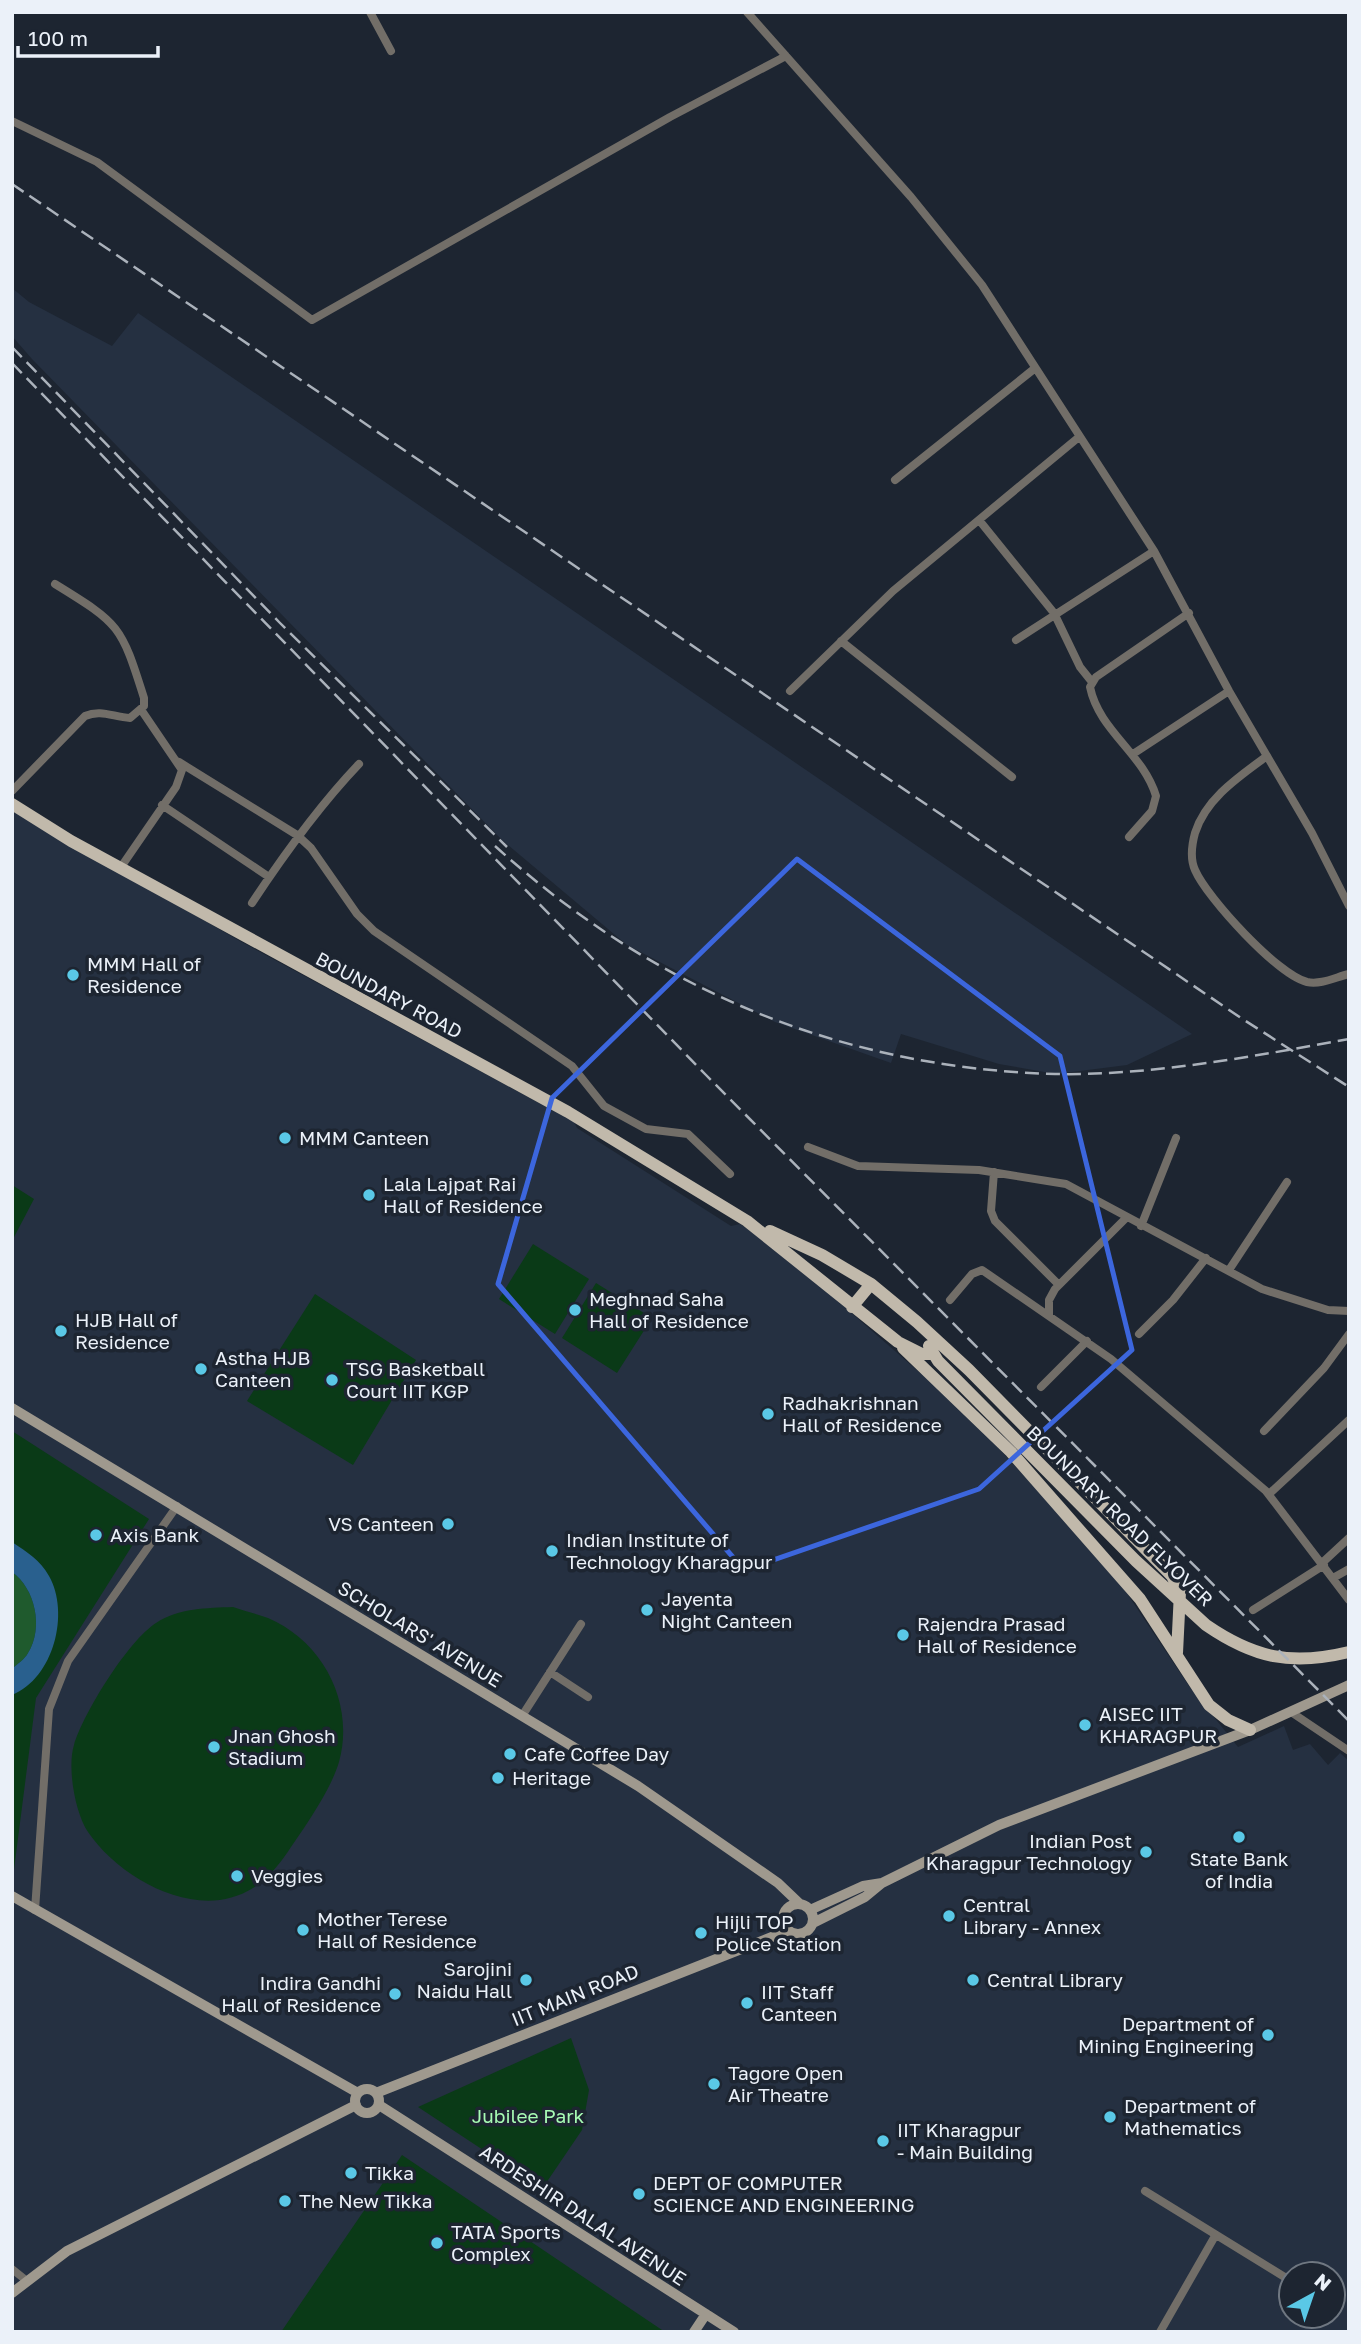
<svg xmlns="http://www.w3.org/2000/svg" width="1361" height="2344" viewBox="0 0 1361 2344" font-family="'Golos Text',sans-serif">
	<rect width="100%" height="100%" fill="#1d2531"/>
	<path fill="#253041" fill-rule="evenodd" d="M 12,288 L 29,302 L 112,346 L 138,313 L 1192,1034 L 1127,1065 L 1056,1074 L 999,1064 L 901,1034 L 891,1063 L 775,1022 L 627,945 L 502,840 L 32,359 L 12,336 Z
		M 12,809 L 238,940 L 574,1122 L 577,1128 L 731,1226 L 740,1224 L 784,1254 L 967,1414 L 1063,1518 L 1120,1583 L 1189,1686 L 1238,1747 L 1284,1726 L 1293,1750 L 1310,1744 L 1328,1765 L 1340,1753 L 1349,1761 L 1349,2332 L 12,2332 ZM 1291,2274 L 1333,2274 L 1333,2316 L 1291,2316 Z"/>
	<path fill="#0a3a17" d="M 12,1185 L 34,1199 L 12,1241 Z
		M 533,1244 L 589,1279 L 555,1334 L 499,1299 Z
		M 596,1283 L 652,1318 L 617,1373 L 562,1338 Z
		M 315,1294 L 416,1360 L 353,1465 L 247,1401 Z
		M 12,1431 L 149,1519 L 36,1698 L 12,1885 Z
		M 233,1607 C 245,1611 257,1614 268,1618 C 324,1642 355,1704 339,1762 C 332,1785 317,1808 304,1828 C 289,1849 276,1874 253,1888 C 198,1923 120,1879 88,1832 C 75,1813 67,1767 74,1745 C 84,1712 128,1641 156,1623 C 179,1608 207,1608 233,1607 Z
		M 571,2038 L 589,2090 L 582,2130 L 542,2189 L 418,2107 Z
		M 402,2155 L 665,2332 L 281,2332 Z"/>
	<path fill="#1f5a2d" d="M 12,1572 C 35,1588 44,1628 28,1653 C 25,1659 17,1664 12,1669 Z"/>
	<path fill="#29608e" d="M 12,1542 C 27,1552 40,1560 49,1576 C 70,1613 54,1678 12,1695 L 12,1669 C 17,1664 25,1659 28,1653 C 44,1628 35,1588 12,1572 Z"/>
	<g fill="none" stroke-linecap="round" stroke-linejoin="round">
		<path stroke="#726e68" stroke-width="8" d="M 370,12 L 391,51
			M 747,12 L 911,197 L 982,285 L 1154,551 L 1229,691 L 1312,833 L 1349,906
			M 12,121 L 97,162 L 312,320 L 670,117 L 786,56
			M 895,480 L 1034,369
			M 979,520 L 1054,613 L 1080,667 L 1092,682
			M 1016,640 L 1154,551
			M 841,641 L 1012,777
			M 790,691 L 893,591 L 1079,437
			M 1133,754 L 1229,691
			M 1267,756 C 1240,776 1206,798 1195,833 C 1192,844 1190,859 1195,870 C 1207,898 1278,975 1307,982 C 1321,985 1336,977 1349,974
			M 179,762 L 297,835 L 311,848 L 357,914 L 374,931 L 572,1066 L 604,1106 L 646,1129 L 688,1134 L 730,1174
			M 12,791 L 85,716 C 101,709 113,717 130,718 L 144,706 L 144,698 C 121,625 120,624 55,584
			M 162,805 L 269,877
			M 1129,837 L 1152,811 L 1156,796 C 1143,753 1099,731 1090,687 L 1096,677 L 1189,613
			M 121,867 L 176,787 L 182,770 L 142,711
			M 252,903 C 285,853 318,807 359,764
			M 808,1147 L 858,1166 L 979,1170 L 1066,1184 L 1262,1289 L 1328,1310 L 1349,1311
			M 994,1172 L 991,1211 L 995,1221 L 1059,1285
			M 1141,1226 L 1176,1138
			M 1229,1270 L 1287,1182
			M 950,1300 L 972,1274 L 982,1270 L 1111,1359 L 1266,1491 L 1349,1600
			M 1049,1315 L 1049,1300 L 1055,1289 L 1126,1218
			M 1139,1334 L 1173,1300 L 1206,1258
			M 1041,1387 L 1087,1341
			M 1264,1431 L 1324,1368 L 1349,1334
			M 1269,1494 L 1349,1420
			M 1322,1563 L 1349,1538
			M 1333,1578 L 1349,1569
			M 1253,1610 L 1324,1565
			M 550,1672 L 588,1697
			M 1291,1712 L 1349,1751
			M 522,1716 L 581,1624
			M 35,1910 L 49,1709 L 68,1661 L 177,1506
			M 1145,2191 L 1291,2281
			M 12,2269 L 27,2281
			M 1160,2332 L 1215,2236"/>
		<path stroke="#9f998e" stroke-width="10" d="M 12,1408 L 638,1786 L 778,1883 L 800,1904
			M 12,1896 L 358,2093
			M783 1919a15 15 0 1 1 30 0a15 15 0 1 1-30 0Z
			M 810,1910 L 863,1886 L 882,1883
			M 813,1923 L 865,1897 L 882,1883 L 999,1825 L 1250,1730 L 1349,1685
			M355 2101a12 12 0 1 1 24 0a12 12 0 1 1-24 0Z
			M 376,2093 L 787,1931
			M 379,2105 L 734,2332
			M 12,2293 L 67,2251 L 356,2105
			M 694,2332 L 706,2314"/>
		<path stroke="#c1b9ab" stroke-width="12" d="M 12,804 L 71,841 L 568,1112 L 747,1221 L 898,1342 L 922,1354 L 932,1354
			M 770,1231 L 822,1255 L 871,1284 L 917,1322 L 969,1370 L 1172,1576 L 1180,1592 L 1177,1653
			M 852,1307 L 871,1284
			M 929,1346 L 938,1361 L 1136,1561 L 1206,1625 C 1254,1658 1291,1666 1349,1652
			M 903,1348 L 1011,1452 L 1140,1599 L 1209,1705 L 1228,1720 L 1250,1730"/>
		<path stroke="#abb2bb" stroke-width="2.5" stroke-dasharray="14 7" stroke-linecap="butt" d="M 12,184 L 1241,1018 L 1349,1087
			M 12,347 L 279,622 L 507,847
			M 12,363 L 706,1075 L 1349,1721
			M 495,846 C 653,989 840,1068 1055,1074 C 1150,1076 1255,1056 1349,1039"/>
	</g>
	<path fill="none" stroke="#3c66dd" stroke-width="5" stroke-linejoin="round" d="M 797,859 L 1060,1056 L 1132,1350 L 979,1489 L 744,1570 L 498,1284 L 552,1098 Z"/>
	<g fill="#5ac8e6" stroke="#1d2531" stroke-width="2.5">
		<circle cx="73" cy="975" r="7"/>
		<circle cx="285" cy="1138" r="7"/>
		<circle cx="369" cy="1195" r="7"/>
		<circle cx="575" cy="1310" r="7"/>
		<circle cx="61" cy="1331" r="7"/>
		<circle cx="201" cy="1369" r="7"/>
		<circle cx="332" cy="1380" r="7"/>
		<circle cx="768" cy="1414" r="7"/>
		<circle cx="448" cy="1524" r="7"/>
		<circle cx="96" cy="1535" r="7"/>
		<circle cx="552" cy="1551" r="7"/>
		<circle cx="647" cy="1610" r="7"/>
		<circle cx="903" cy="1635" r="7"/>
		<circle cx="1085" cy="1725" r="7"/>
		<circle cx="214" cy="1747" r="7"/>
		<circle cx="510" cy="1754" r="7"/>
		<circle cx="498" cy="1778" r="7"/>
		<circle cx="1239" cy="1837" r="7"/>
		<circle cx="1146" cy="1852" r="7"/>
		<circle cx="237" cy="1876" r="7"/>
		<circle cx="949" cy="1916" r="7"/>
		<circle cx="303" cy="1930" r="7"/>
		<circle cx="701" cy="1933" r="7"/>
		<circle cx="526" cy="1980" r="7"/>
		<circle cx="973" cy="1980" r="7"/>
		<circle cx="395" cy="1994" r="7"/>
		<circle cx="747" cy="2003" r="7"/>
		<circle cx="1268" cy="2035" r="7"/>
		<circle cx="714" cy="2084" r="7"/>
		<circle cx="1110" cy="2117" r="7"/>
		<circle cx="883" cy="2141" r="7"/>
		<circle cx="351" cy="2173" r="7"/>
		<circle cx="639" cy="2194" r="7"/>
		<circle cx="285" cy="2201" r="7"/>
		<circle cx="437" cy="2243" r="7"/>
	</g>
	<g text-anchor="middle" stroke-width="7" stroke-linejoin="round" paint-order="stroke">
		<g font-size="19" fill="#ebf1f9" stroke="#1d2531" text-anchor="start">
			<text x="87" y="971">MMM Hall of<tspan x="87" dy="22">Residence</tspan></text>
			<text x="299" y="1145">MMM Canteen</text>
			<text x="383" y="1191">Lala Lajpat Rai<tspan x="383" dy="22">Hall of Residence</tspan></text>
			<text x="589" y="1306">Meghnad Saha<tspan x="589" dy="22">Hall of Residence</tspan></text>
			<text x="75" y="1327">HJB Hall of<tspan x="75" dy="22">Residence</tspan></text>
			<text x="215" y="1365">Astha HJB<tspan x="215" dy="22">Canteen</tspan></text>
			<text x="346" y="1376">TSG Basketball<tspan x="346" dy="22">Court IIT KGP</tspan></text>
			<text x="782" y="1410">Radhakrishnan<tspan x="782" dy="22">Hall of Residence</tspan></text>
			<text x="434" y="1531" text-anchor="end">VS Canteen</text>
			<text x="110" y="1542">Axis Bank</text>
			<text x="566" y="1547">Indian Institute of<tspan x="566" dy="22">Technology Kharagpur</tspan></text>
			<text x="661" y="1606">Jayenta<tspan x="661" dy="22">Night Canteen</tspan></text>
			<text x="917" y="1631">Rajendra Prasad<tspan x="917" dy="22">Hall of Residence</tspan></text>
			<text x="1099" y="1721">AISEC IIT<tspan x="1099" dy="22">KHARAGPUR</tspan></text>
			<text x="228" y="1743">Jnan Ghosh<tspan x="228" dy="22">Stadium</tspan></text>
			<text x="524" y="1761">Cafe Coffee Day</text>
			<text x="512" y="1785">Heritage</text>
			<text x="1132" y="1848" text-anchor="end">Indian Post<tspan x="1132" dy="22">Kharagpur Technology</tspan></text>
			<text x="1239" y="1866" text-anchor="middle">State Bank<tspan x="1239" dy="22">of India</tspan></text>
			<text x="251" y="1883">Veggies</text>
			<text x="963" y="1912">Central<tspan x="963" dy="22">Library - Annex</tspan></text>
			<text x="317" y="1926">Mother Terese<tspan x="317" dy="22">Hall of Residence</tspan></text>
			<text x="715" y="1929">Hijli TOP<tspan x="715" dy="22">Police Station</tspan></text>
			<text x="512" y="1976" text-anchor="end">Sarojini<tspan x="512" dy="22">Naidu Hall</tspan></text>
			<text x="987" y="1987">Central Library</text>
			<text x="381" y="1990" text-anchor="end">Indira Gandhi<tspan x="381" dy="22">Hall of Residence</tspan></text>
			<text x="761" y="1999">IIT Staff<tspan x="761" dy="22">Canteen</tspan></text>
			<text x="1254" y="2031" text-anchor="end">Department of<tspan x="1254" dy="22">Mining Engineering</tspan></text>
			<text x="728" y="2080">Tagore Open<tspan x="728" dy="22">Air Theatre</tspan></text>
			<text x="1124" y="2113">Department of<tspan x="1124" dy="22">Mathematics</tspan></text>
			<text x="897" y="2137">IIT Kharagpur<tspan x="897" dy="22">- Main Building</tspan></text>
			<text x="365" y="2180">Tikka</text>
			<text x="653" y="2190">DEPT OF COMPUTER<tspan x="653" dy="22">SCIENCE AND ENGINEERING</tspan></text>
			<text x="299" y="2208">The New Tikka</text>
			<text x="451" y="2239">TATA Sports<tspan x="451" dy="22">Complex</tspan></text>
		</g>
		<g font-size="19" fill="#ebf1f9" stroke="#1d2531">
			<text transform="translate(389 995) rotate(28)" y="7">BOUNDARY ROAD</text>
			<text transform="translate(1120 1516) rotate(44)" y="7">BOUNDARY ROAD FLYOVER</text>
			<text transform="translate(420 1634) rotate(31)" y="7">SCHOLARS' AVENUE</text>
			<text transform="translate(575 1995) rotate(-22)" y="7">IIT MAIN ROAD</text>
			<text transform="translate(583 2215) rotate(33)" y="7">ARDESHIR DALAL AVENUE</text>
		</g>
		<g font-size="19" fill="#a8fcb5" stroke="#1d2531">
			<text x="528" y="2123">Jubilee Park</text>
		</g>
	</g>
	<rect width="1361" height="2344" fill="none" stroke="#ebf1f9" stroke-width="28"/>
	<g transform="translate(1312 2295) rotate(40)"><circle r="33" fill="#1d2531" stroke="#6f7781" stroke-width="2"/>
	<path d="M0-5L12 26L0 18L-12 26Z" fill="#5ac8e6"/>
	<text y="-10" font-size="19" font-weight="bold" text-anchor="middle" fill="#ebf1f9">N</text>
	</g>
	<path d="M18 46v10h140v-10" fill="none" stroke="#ebf1f9" stroke-width="3.5"/>
	<text x="28" y="46" font-size="21" fill="#ebf1f9" stroke="#1d2531" stroke-width="5" paint-order="stroke">100 m</text>
</svg>
